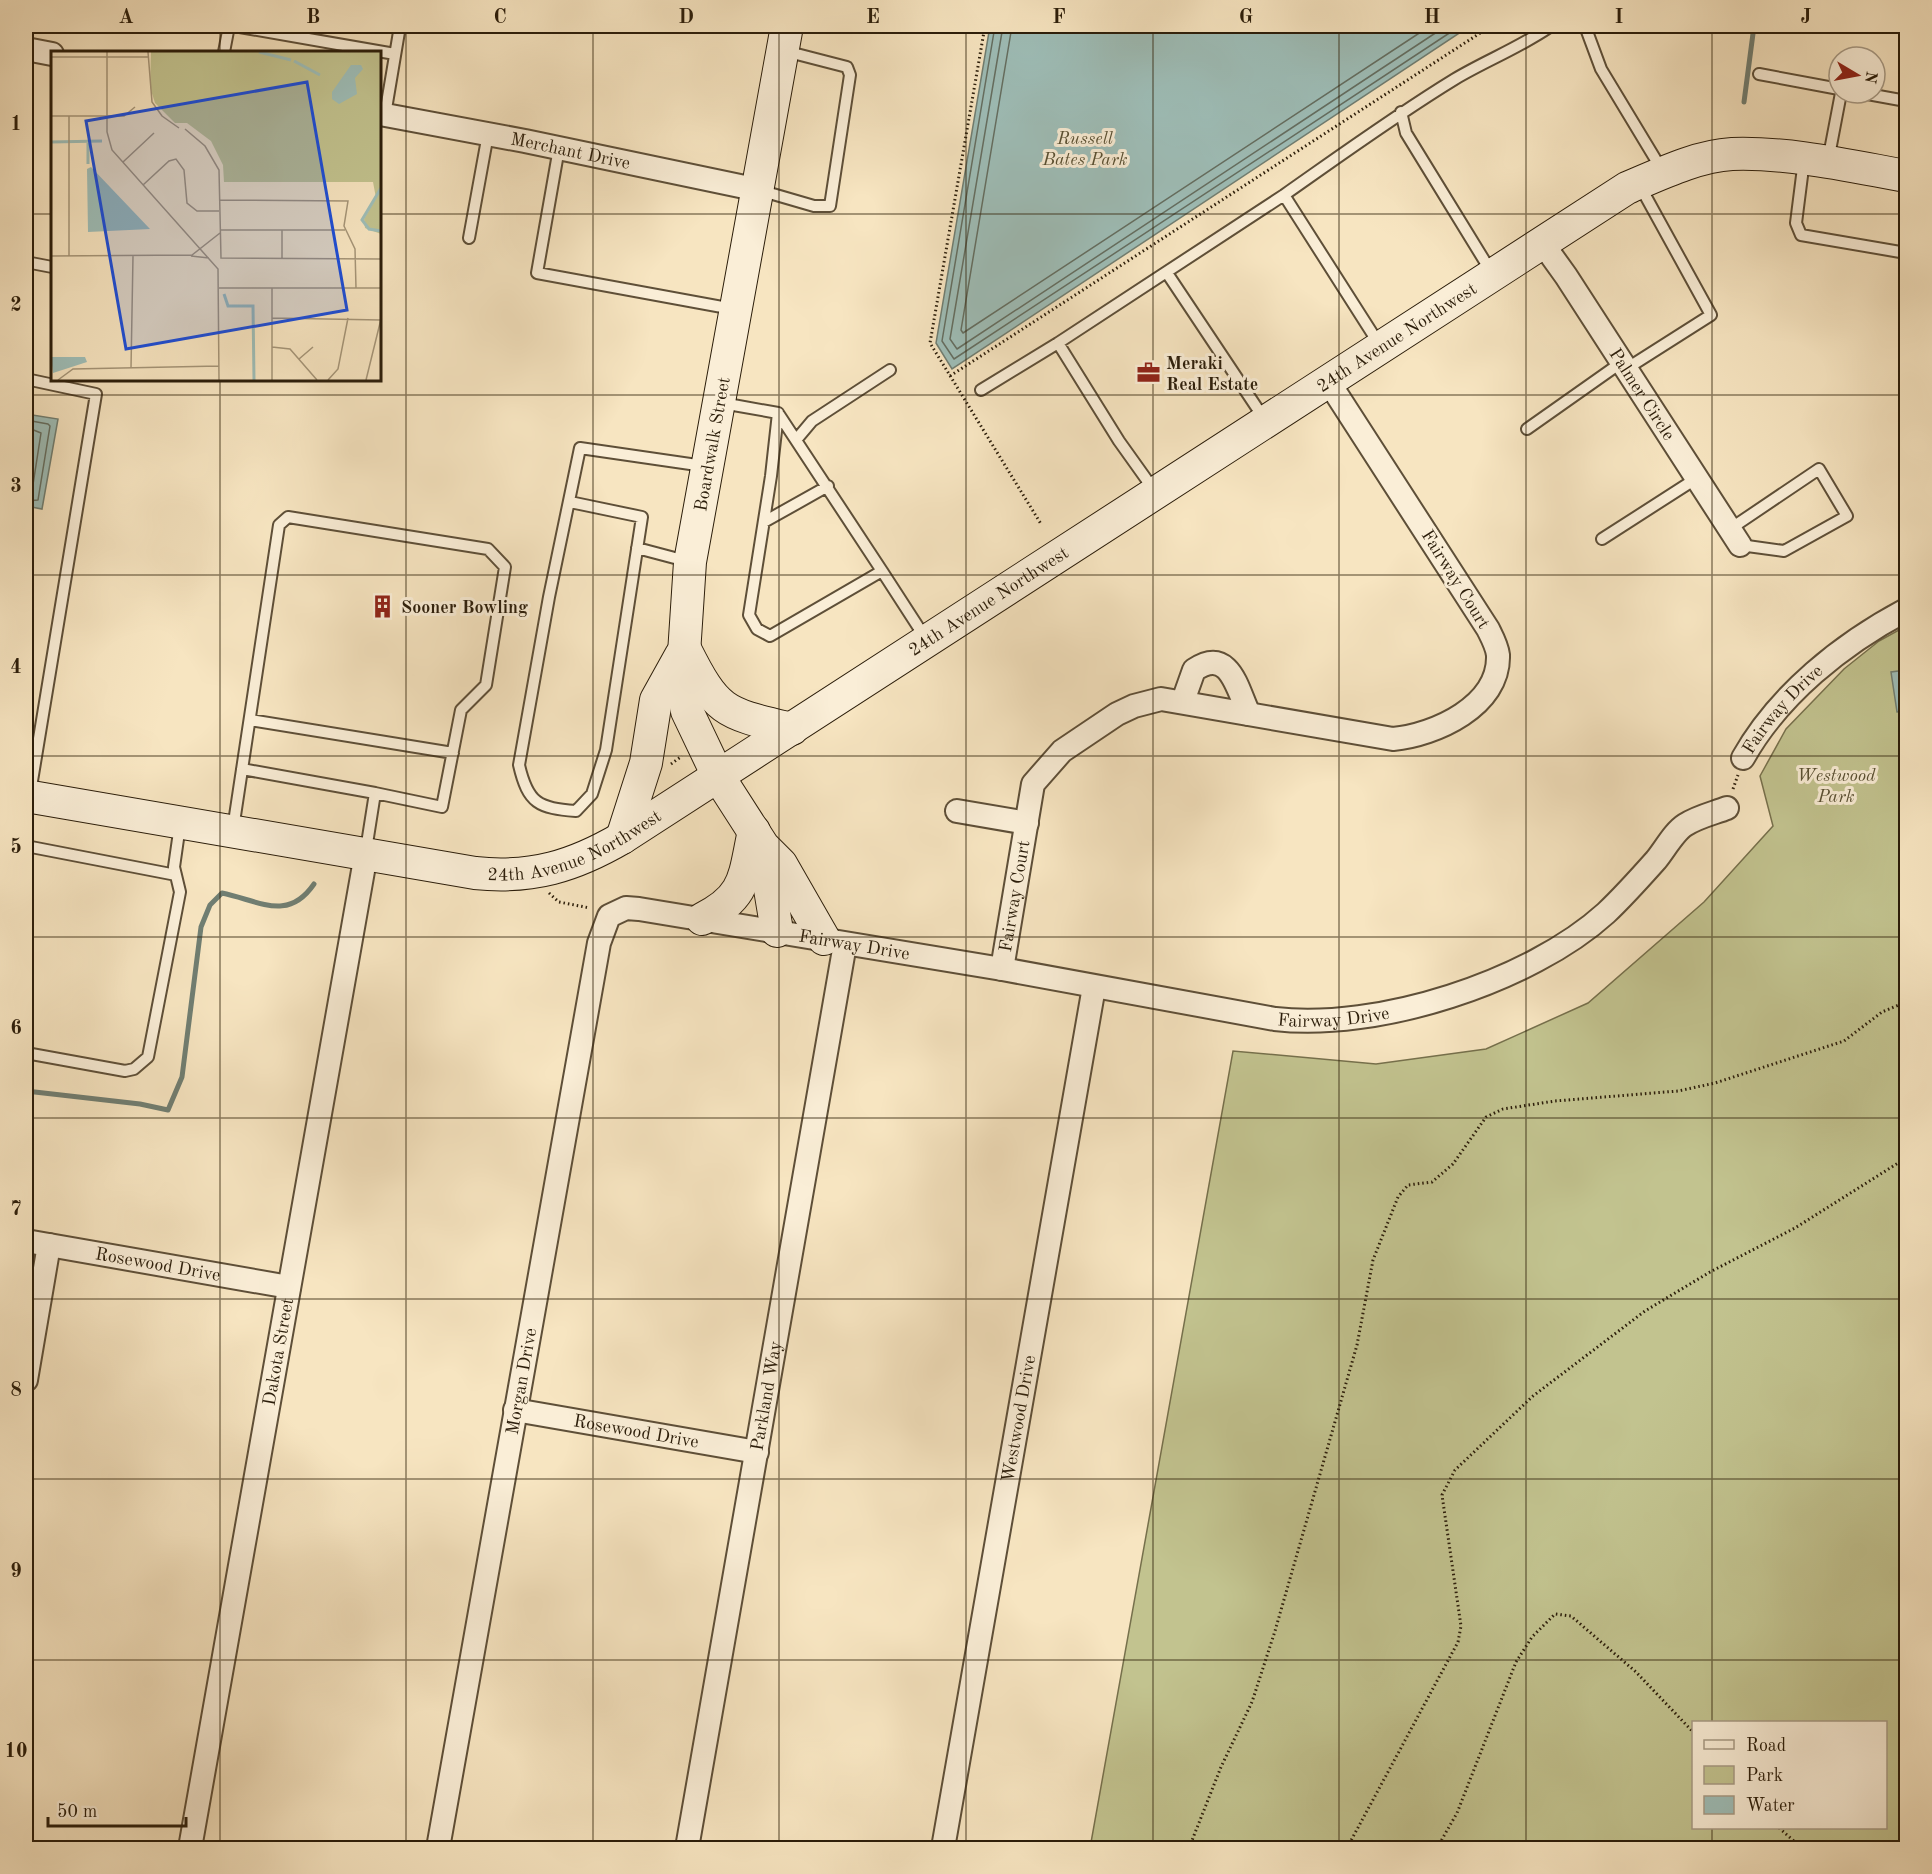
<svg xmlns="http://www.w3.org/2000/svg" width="1932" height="1874" viewBox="0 0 1932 1874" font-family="'Old Standard TT',serif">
	<rect width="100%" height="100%" fill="#f7e5c1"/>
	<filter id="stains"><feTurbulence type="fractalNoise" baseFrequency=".00333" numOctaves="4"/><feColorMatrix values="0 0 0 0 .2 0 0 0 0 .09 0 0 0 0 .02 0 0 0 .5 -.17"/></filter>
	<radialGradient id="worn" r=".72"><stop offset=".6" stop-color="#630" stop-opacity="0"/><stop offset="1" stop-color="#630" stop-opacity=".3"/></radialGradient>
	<path fill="#c2c38f" stroke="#76704c" stroke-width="1.5" fill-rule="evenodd" d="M 1906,626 L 1906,1848 L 1090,1848 L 1233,1051 L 1376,1064 L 1486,1049 L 1588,1003 L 1704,902 L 1773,826 L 1760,776 L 1786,729 L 1844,669 L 1879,641 ZM 1694,1722 L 1886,1722 L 1886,1828 L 1694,1828 Z"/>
	<path fill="#9ebeb8" stroke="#707e72" stroke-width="1.5" d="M 990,26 L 1470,26 L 952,369 L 936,343 Z
		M 26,414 L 58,419 L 42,509 L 26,506 Z
		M 1906,670 L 1906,711 L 1897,712 L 1891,672 Z"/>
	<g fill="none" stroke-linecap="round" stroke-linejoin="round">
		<path stroke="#646e61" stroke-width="1.5" d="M 995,26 L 942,341 L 954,359 L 1460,26
			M 1003,26 L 950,339 L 957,349 L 1446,26
			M 1012,26 L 961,330 L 963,333 L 1430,26
			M 26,420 L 48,424 L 50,426 L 38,500 L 26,501
			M 26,427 L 41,433 L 32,491 L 26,493"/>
		<path stroke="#707e72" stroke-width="5" d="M 1744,102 L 1754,26
			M 26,1091 L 140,1104 L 168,1110 L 182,1077 L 201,927 L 210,905 L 222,893 C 260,901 288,922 314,884"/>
		<defs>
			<path id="lane" d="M 234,26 L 395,54
				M 1585,26 L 1601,69 L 1662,170
				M 224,52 L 229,26
				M 1759,74 L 1839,89
				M 1862,93 L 1906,101
				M 1401,112 L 1406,133 L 1492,273
				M 385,115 L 400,26
				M 559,148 L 537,273 L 733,309
				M 1804,160 L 1796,223 L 1801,235 L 1906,253
				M 1828,161 L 1841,93
				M 759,190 L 814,206 L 830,206 L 850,75 L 847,67 L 785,51
				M 1284,195 C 1341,155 1396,115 1455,79 C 1487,60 1521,47 1551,26
				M 469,238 L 488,134
				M 26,262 L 52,267
				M 1167,273 L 1265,420
				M 1058,343 L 1284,195 L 1379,344
				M 1626,369 L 1711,315 L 1640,186
				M 26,379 L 96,394 L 30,793
				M 981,390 L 1058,343 L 1119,441 L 1154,490
				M 722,403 L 778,413 L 771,476 L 749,615 L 757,629 L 770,636 L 882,571 L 926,639
				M 778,413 L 882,571
				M 1527,429 L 1622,362
				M 796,440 L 812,421 L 890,370
				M 570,502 L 642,517 L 606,750 L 592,794 L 576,811 C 539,808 528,804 519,765 L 549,597 L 580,448 L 704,466
				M 764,522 L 828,486
				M 1730,529 L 1819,469 L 1847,516 L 1784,551 L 1740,545
				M 1602,539 L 1697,478
				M 637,548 L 686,561
				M 250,720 L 453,753
				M 242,769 L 375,793
				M 233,829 L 279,525 L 288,517 L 488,549 L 505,567 L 486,685 L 461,710 L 442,807 L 375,793 L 366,850
				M 26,846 L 176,875
				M 26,1053 L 125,1071 L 134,1069 L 148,1057 L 180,892 L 174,867 L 180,825"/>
			<g id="street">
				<path d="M 26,49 L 52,54"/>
				<path id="s1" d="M 380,114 L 525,141 L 759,190"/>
				<path id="s2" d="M 1543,244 L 1566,276 L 1740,545"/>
				<path d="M 1183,701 L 1194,670 C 1230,646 1237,689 1249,714"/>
				<path id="s3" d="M 1743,758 C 1779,694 1842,644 1906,610"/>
				<path d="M 957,811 L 1027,823"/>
				<path id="s4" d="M 1002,969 L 1033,784 L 1062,751 L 1117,714 L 1134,706 L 1161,699 L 1393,739 C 1435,735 1500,706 1498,655 C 1497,646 1492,637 1488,629 L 1328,381"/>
				<path id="s5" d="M 26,1241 L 289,1287"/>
				<path d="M 26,1380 L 49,1245"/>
				<path id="s6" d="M 515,1410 L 757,1452"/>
				<path id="s7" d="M 190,1848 L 366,854"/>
				<path id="s8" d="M 438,1848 L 599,943 L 609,916 L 626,908 L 639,909 L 1002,969 L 1275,1019 C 1377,1031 1530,982 1606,913 C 1624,896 1640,878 1656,860 C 1665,849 1674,832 1685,825 C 1697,817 1714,813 1727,808"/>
				<path id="s9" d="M 687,1848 L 845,944"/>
				<path id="s10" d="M 943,1848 L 1094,987"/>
			</g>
			<g id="secondary">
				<path d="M 787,26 L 690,562 L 682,684 L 687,711 L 718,776 L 763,846 L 781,864 L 824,939"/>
				<path d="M 685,649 C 717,713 724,713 792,729"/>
				<path id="s11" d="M 26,796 L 475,873 C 532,879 574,866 622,838 L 1627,188 C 1660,174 1697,156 1732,154 C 1790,152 1850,166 1906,176"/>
				<path d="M 622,838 L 646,763 L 656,700 L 681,655"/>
				<path d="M 763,847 L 777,931"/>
				<path d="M 702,919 C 747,897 744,876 754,831"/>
			</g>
		</defs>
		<use href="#lane" stroke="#5e4f38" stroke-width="14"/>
		<use href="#street" stroke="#5e4f38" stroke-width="26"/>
		<use href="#secondary" stroke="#2b1d0a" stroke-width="34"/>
		<path stroke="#2b1d0a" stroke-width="3" stroke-dasharray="1.5 3" stroke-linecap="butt" d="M 985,26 L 930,343 L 1041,524
			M 950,376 L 1491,26
			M 671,764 L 682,756
			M 1733,789 L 1738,775
			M 549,893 L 559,902 L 590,908
			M 1779,1828 L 1802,1848
			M 1189,1848 L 1221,1767 L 1252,1702 L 1275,1631 L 1357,1345 L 1373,1260 L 1398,1197 L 1408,1185 L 1432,1182 L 1453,1164 L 1486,1117 L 1503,1109 L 1555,1101 L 1678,1091 L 1715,1083 L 1844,1041 L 1882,1012 L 1906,1002
			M 1347,1848 L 1458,1642 L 1461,1626 L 1442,1495 L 1455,1470 L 1533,1396 L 1645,1311 L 1710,1272 L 1795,1228 L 1906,1158
			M 1437,1848 L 1457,1813 L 1516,1662 L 1532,1637 L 1555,1614 L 1571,1616 L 1636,1672 L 1694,1733"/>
		<use href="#lane" stroke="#faeed7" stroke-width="10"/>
		<use href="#street" stroke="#faeed7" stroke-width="22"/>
		<use href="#secondary" stroke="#faeed7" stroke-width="32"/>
	</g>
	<path fill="none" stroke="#2b1d0a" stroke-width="1.5" stroke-opacity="0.55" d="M 220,26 L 220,52M 406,26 L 406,1848M 593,26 L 593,1848M 779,26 L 779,1848M 966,26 L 966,1848M 1153,26 L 1153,1848M 1339,26 L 1339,1848M 1526,26 L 1526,1848M 1712,26 L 1712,1722M 26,214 L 52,214M 380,214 L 1906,214M 220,380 L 220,1848M 26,395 L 1906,395M 26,575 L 1906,575M 26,756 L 1906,756M 26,937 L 1906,937M 26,1118 L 1906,1118M 26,1299 L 1906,1299M 26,1479 L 1906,1479M 26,1660 L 1906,1660M 1712,1828 L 1712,1848"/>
	<defs>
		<symbol id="office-bare" viewBox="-9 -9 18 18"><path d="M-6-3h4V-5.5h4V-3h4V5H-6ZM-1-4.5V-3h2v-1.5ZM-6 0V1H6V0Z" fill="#8f2418" stroke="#faeed7" stroke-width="2.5" paint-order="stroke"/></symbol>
		<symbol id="building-bare" viewBox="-9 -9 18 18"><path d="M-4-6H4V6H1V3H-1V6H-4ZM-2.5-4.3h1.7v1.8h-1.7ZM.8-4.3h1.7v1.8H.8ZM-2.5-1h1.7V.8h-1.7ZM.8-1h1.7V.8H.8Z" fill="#8f2418" stroke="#faeed7" stroke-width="2.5" paint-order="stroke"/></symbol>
	</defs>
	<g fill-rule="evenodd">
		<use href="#office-bare" x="1132" y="356" width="33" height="33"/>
		<use href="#building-bare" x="366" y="590" width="33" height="33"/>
	</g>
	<g text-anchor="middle" stroke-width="6" stroke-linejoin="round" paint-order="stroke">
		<g font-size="18" font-style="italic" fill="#584f32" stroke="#faeed7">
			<text x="1085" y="144">Russell<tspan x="1085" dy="21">Bates Park</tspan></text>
			<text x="1836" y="781">Westwood<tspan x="1836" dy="21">Park</tspan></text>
		</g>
		<g font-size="18" fill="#2b1d0a" stroke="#faeed7">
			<text dy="6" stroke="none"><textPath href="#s1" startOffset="194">Merchant Drive</textPath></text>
			<text dy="6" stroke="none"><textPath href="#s11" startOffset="1532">24th Avenue Northwest</textPath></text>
			<text dy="6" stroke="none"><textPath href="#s2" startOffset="180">Palmer Circle</textPath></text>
			<text transform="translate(712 444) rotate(-80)" y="6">Boardwalk Street</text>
			<text transform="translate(1456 579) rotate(58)" y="6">Fairway Court</text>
			<text dy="6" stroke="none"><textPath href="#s11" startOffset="1046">24th Avenue Northwest</textPath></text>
			<text dy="6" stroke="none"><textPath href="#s3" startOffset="63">Fairway Drive</textPath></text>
			<text dy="6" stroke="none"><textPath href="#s11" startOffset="561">24th Avenue Northwest</textPath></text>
			<text dy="6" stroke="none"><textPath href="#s4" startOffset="74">Fairway Court</textPath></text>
			<text dy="6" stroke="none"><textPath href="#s8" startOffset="1198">Fairway Drive</textPath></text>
			<text dy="6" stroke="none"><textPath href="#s8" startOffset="1684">Fairway Drive</textPath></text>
			<text dy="6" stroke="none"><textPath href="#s5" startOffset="134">Rosewood Drive</textPath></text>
			<text dy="6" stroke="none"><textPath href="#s7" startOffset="504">Dakota Street</textPath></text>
			<text dy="6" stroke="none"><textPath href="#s8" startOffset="474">Morgan Drive</textPath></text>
			<text dy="6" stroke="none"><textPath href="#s9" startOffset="459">Parkland Way</textPath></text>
			<text dy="6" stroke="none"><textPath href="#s10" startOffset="436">Westwood Drive</textPath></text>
			<text dy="6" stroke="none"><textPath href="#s6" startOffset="123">Rosewood Drive</textPath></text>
		</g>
		<g font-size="18" font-weight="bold" fill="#2b1d0a" stroke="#faeed7" text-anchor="start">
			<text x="1166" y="369">Meraki<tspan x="1166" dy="21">Real Estate</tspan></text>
			<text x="401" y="613">Sooner Bowling</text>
		</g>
	</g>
	<g transform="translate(51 51)">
		<rect width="330" height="330" fill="#f7e5c1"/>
		<path d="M 100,1 L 330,1 L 330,183 L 314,177 L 313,168 L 325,147 L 322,131 L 173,131 L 172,114 L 160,90 L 136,72 L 124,72 L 104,52 L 99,36 Z" fill="#c2c38f"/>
		<path d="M 300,14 L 310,14 L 312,18 L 304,27 L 306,43 L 288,53 L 281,48 L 281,41 ZM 40,116 L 99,178 L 37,181 L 36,118 ZM 0,306 L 34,306 L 36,311 L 2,322 Z" fill="#9ebeb8"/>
		<path fill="none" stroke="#9ebeb8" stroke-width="3" d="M 208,1 L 240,9M 243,10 L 269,24M 0,91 L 51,90M 37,113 L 37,92M 330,137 L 311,169 L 318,178 L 330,180M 173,243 L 177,255 L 202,255 L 203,329"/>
		<path fill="none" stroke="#a59578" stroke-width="1.5" d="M 56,1 L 56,81 L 61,99 L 167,218 L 168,329M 97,1 L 101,51 L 111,65 L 128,77M 0,6 L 97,6M 0,65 L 73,65 L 84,56M 134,78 L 154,95 L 168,119 L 170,207 L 330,208M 72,111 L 103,82M 92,134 L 118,110 L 125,108 L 133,119 L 136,152 L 146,160 L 168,160M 169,149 L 297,150 L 293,175 L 304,198 L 305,237M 169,179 L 294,179M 231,179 L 231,208M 0,205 L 141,204 L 169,182M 18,205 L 18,65M 140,205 L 158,207M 168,237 L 330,237M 221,267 L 330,269M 221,296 L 239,298 L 266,329M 248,308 L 262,296M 80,317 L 82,205M 7,329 L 22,318 L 168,315M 221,329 L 221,237M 277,329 L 287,318 L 297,267M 315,329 L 330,268"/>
		<path fill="#1d4ed8" fill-opacity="0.15" stroke="#1d4ed8" stroke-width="3" d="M 256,31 L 296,259 L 75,298 L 35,70 Z"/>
		<rect width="330" height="330" fill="none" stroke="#2b1d0a" stroke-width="3"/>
	</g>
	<rect width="1932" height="1874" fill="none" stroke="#f7e5c1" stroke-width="66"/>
	<rect x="1692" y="1721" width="195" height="108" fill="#faeed7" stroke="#a79a85" stroke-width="1.5"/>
	<rect x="1704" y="1740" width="30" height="9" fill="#faeed7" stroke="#a79a85" stroke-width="1.5"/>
	<text x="1746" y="1751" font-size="18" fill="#2b1d0a">Road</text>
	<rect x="1704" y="1766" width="30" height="18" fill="#c2c38f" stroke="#a79a85" stroke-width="1.5"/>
	<text x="1746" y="1781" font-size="18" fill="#2b1d0a">Park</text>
	<rect x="1704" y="1796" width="30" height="18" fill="#9ebeb8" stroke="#a79a85" stroke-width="1.5"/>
	<text x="1746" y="1811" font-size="18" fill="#2b1d0a">Water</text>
	<g transform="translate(1857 75) rotate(100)"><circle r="28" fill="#faeed7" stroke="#a79a85" stroke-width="1.5"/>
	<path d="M0-4.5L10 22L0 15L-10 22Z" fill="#8f2418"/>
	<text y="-9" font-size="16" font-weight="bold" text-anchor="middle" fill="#2b1d0a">N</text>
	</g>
	<path d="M48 1817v9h138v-9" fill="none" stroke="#2b1d0a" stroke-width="3"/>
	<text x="57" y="1817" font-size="18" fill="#2b1d0a" stroke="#faeed7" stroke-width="4.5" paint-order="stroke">50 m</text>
	<rect x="33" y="33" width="1866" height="1808" fill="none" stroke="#2b1d0a" stroke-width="2"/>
	<g font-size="20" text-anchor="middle" font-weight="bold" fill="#2b1d0a">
		<text x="126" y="23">A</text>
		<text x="313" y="23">B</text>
		<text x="500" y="23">C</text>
		<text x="686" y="23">D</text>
		<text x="873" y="23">E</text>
		<text x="1059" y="23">F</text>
		<text x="1246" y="23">G</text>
		<text x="1432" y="23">H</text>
		<text x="1619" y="23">I</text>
		<text x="1806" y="23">J</text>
		<text x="16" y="130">1</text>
		<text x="16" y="311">2</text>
		<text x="16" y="492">3</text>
		<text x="16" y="673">4</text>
		<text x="16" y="853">5</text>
		<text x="16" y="1034">6</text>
		<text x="16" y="1215">7</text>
		<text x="16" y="1396">8</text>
		<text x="16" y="1577">9</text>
		<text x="16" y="1757">10</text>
	</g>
	<rect width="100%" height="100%" filter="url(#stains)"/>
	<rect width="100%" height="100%" fill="url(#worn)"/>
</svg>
